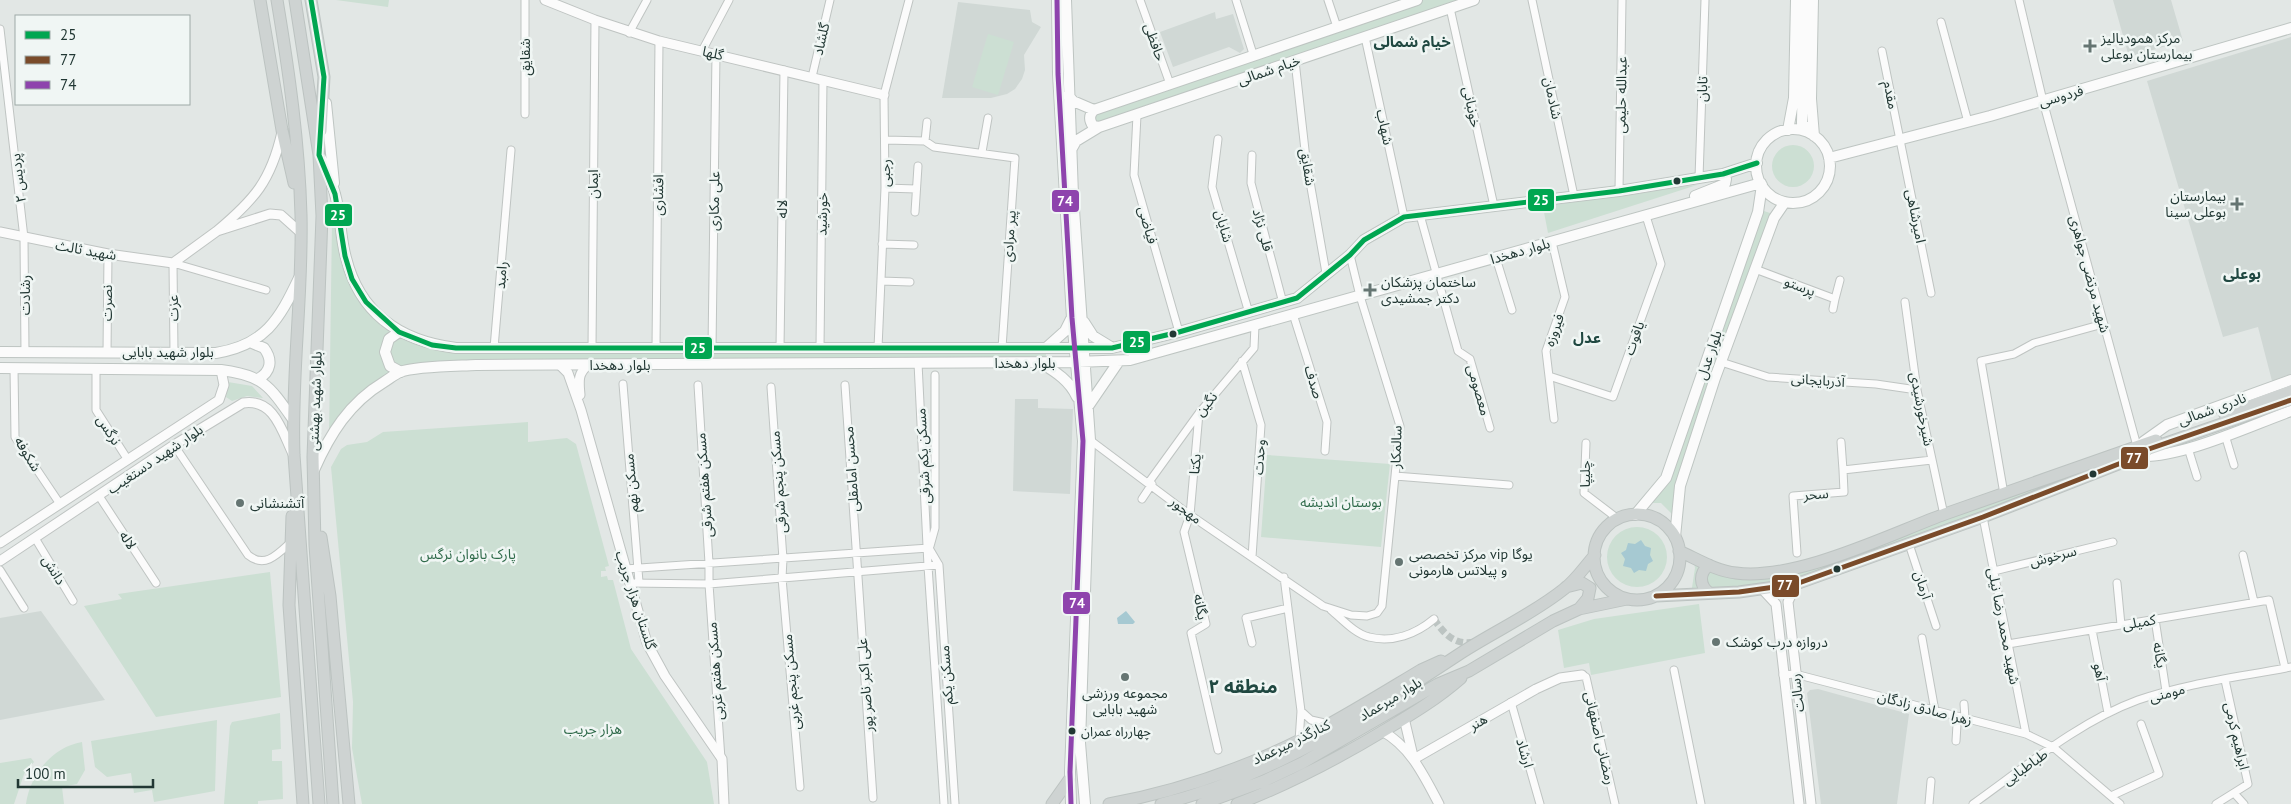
<svg xmlns="http://www.w3.org/2000/svg" width="2291" height="804" viewBox="0 0 2291 804" font-family="'PT Sans','Noto Sans Arabic',sans-serif">
	<rect width="100%" height="100%" fill="#e2e7e5"/>
	<path fill="#d0d8d5" d="M 2113,0 L 2171,0 L 2183,41 L 2129,57 Z
		M 958,2 L 1030,10 L 1032,22 L 1041,27 L 1024,55 L 1025,70 L 1022,79 L 1015,89 L 1007,94 L 991,98 L 942,98 Z
		M 1215,12 L 1216,19 L 1233,14 L 1244,49 L 1240,53 L 1229,47 L 1173,67 L 1160,32 Z
		M 2291,37 L 2291,374 L 2272,381 L 2258,327 L 2223,337 L 2147,81 Z
		M 1015,399 L 1038,399 L 1038,408 L 1073,409 L 1070,494 L 1013,491 Z
		M 41,611 L 105,700 L 0,720 L 0,618 Z
		M 1818,689 L 1909,714 L 1897,804 L 1821,804 L 1807,693 L 1810,690 Z"/>
	<path fill="#ccdfd3" d="M 336,0 L 389,0 L 388,7 Z
		M 1417,0 L 1474,0 L 1099,127 L 1091,114 Z
		M 988,34 L 1014,42 L 998,95 L 972,87 Z
		M1772 166a21 21 0 1 1 42 0a21 21 0 1 1-42 0Z
		M 1697,185 L 1548,233 L 1542,202 Z
		M 335,194 L 348,267 L 378,315 L 432,345 L 1045,351 L 1046,355 L 1045,358 L 623,364 L 401,372 L 367,392 L 329,438 L 332,221 Z
		M 1758,209 L 1776,215 L 1680,486 L 1677,519 L 1661,503 L 1645,503 L 1666,478 Z
		M 228,382 L 252,386 L 263,398 L 247,396 L 232,401 L 226,397 Z
		M 528,422 L 528,442 L 567,438 L 576,444 L 609,566 L 605,567 L 606,571 L 601,571 L 601,577 L 607,576 L 608,580 L 613,580 L 631,649 L 707,762 L 714,804 L 362,804 L 352,748 L 353,702 L 331,467 L 341,449 L 347,445 L 367,442 L 383,432 Z
		M 1267,455 L 1390,464 L 1381,547 L 1261,537 Z
		M 2106,457 L 2109,468 L 1819,577 L 1691,594 L 1695,568 L 1693,557 L 1736,573 L 1814,564 Z
		M1607 557a30 30 0 1 1 60 0a30 30 0 1 1-60 0Z
		M 270,572 L 281,697 L 156,717 L 84,606 L 122,599 L 118,594 Z
		M 1699,604 L 1705,653 L 1591,675 L 1589,663 L 1564,668 L 1558,630 L 1594,619 Z
		M 280,713 L 281,749 L 272,750 L 272,761 L 282,761 L 283,799 L 258,801 L 258,804 L 224,804 L 230,726 L 232,722 Z
		M 217,720 L 215,791 L 154,802 L 152,790 L 134,793 L 131,773 L 107,777 L 95,767 L 91,741 Z
		M 82,742 L 85,770 L 77,784 L 62,787 L 64,804 L 26,804 C 30,775 52,747 82,742 Z
		M 31,758 L 34,762 L 24,774 L 14,804 L 0,804 L 0,763 Z"/>
	<path fill="#a6c9d2" d="M 1641,540 L 1645,546 L 1651,548 L 1650,555 L 1653,561 L 1648,564 L 1646,571 L 1639,570 L 1634,573 L 1631,568 L 1623,566 L 1625,559 L 1621,553 L 1626,550 L 1628,543 L 1635,544 Z
		M 1126,611 L 1135,622 L 1133,624 L 1118,624 L 1117,618 Z"/>
	<g fill="none" stroke-linecap="round" stroke-linejoin="round">
		<path stroke="#bcc4c2" stroke-width="7" stroke-dasharray="7 3.5" stroke-linecap="butt" d="M 1434,619 C 1444,634 1455,646 1475,642"/>
		<defs>
			<path id="minor" d="M 1140,0 L 1170,84
				M 1236,0 L 1253,54
				M 1328,0 L 1337,27
				M 1532,0 L 1574,196
				M 2019,0 L 2043,101 L 2137,446
				M 1450,8 L 1494,206
				M 1941,22 L 1968,122
				M 0,29 L 24,238 L 25,353
				M 629,33 L 647,0
				M 1365,37 L 1404,217
				M 702,51 L 729,0
				M 1882,51 L 1931,293
				M 1295,61 L 1306,159 L 1326,273
				M 812,77 L 830,0
				M 525,114 L 525,0
				M 1137,115 L 1134,175 L 1179,332
				M 1218,139 L 1212,187 L 1249,313
				M 886,140 L 925,141 L 927,122
				M 925,141 L 934,147 L 1015,158 L 1002,348
				M 982,152 L 988,118
				M 1252,155 L 1251,183 L 1283,303
				M 1699,178 L 1705,0
				M 885,188 L 916,189
				M 1619,191 L 1622,0
				M 915,212 L 918,166
				M 1420,215 L 1458,351 L 1470,359 L 1490,428
				M 1552,242 L 1565,297 L 1546,351 L 1554,419
				M 882,244 L 914,245
				M 1496,258 L 1512,310
				M 1755,269 L 1835,299 L 1833,309
				M 881,281 L 910,282
				M 1835,299 L 1840,280
				M 1905,302 L 1917,390 L 1944,515
				M 1293,314 L 1327,422 L 1325,451
				M 494,348 L 511,150
				M 592,348 L 595,20
				M 656,348 L 659,41
				M 712,348 L 716,54
				M 780,348 L 784,70
				M 820,348 L 823,80
				M 878,348 L 885,188 L 884,95 L 909,0
				M 107,353 L 108,254
				M 174,353 L 173,263 L 266,290
				M 1242,361 L 1261,425 L 1252,557
				M 1721,362 L 1768,377 L 1876,384 L 1917,390
				M 918,363 L 928,566 L 944,804
				M 14,368 L 15,437 L 60,504
				M 96,368 L 96,410 L 128,460
				M 1549,376 L 1613,397 L 1661,264 L 1646,216
				M 623,384 L 639,582
				M 698,385 L 709,563 L 709,584 L 721,759
				M 845,385 L 873,798
				M 771,387 L 783,559 L 782,578 L 800,787
				M 1199,413 L 1190,515 L 1184,532 L 1206,624 L 1191,633 L 1218,750
				M 2225,435 L 2234,465
				M 1090,440 L 1190,515 L 1323,606 L 1351,615 L 1367,616 L 1377,613 L 1382,606 L 1400,426 L 1360,296 L 1350,255
				M 1841,442 L 1843,470
				M 1586,443 L 1584,493 L 1618,519
				M 174,445 L 248,555 C 265,569 278,554 291,542
				M 2188,448 L 2197,477
				M 1395,476 L 1509,485
				M 1149,482 L 1199,413 L 1254,348 L 1255,325
				M 2004,494 L 1981,361 L 2014,354 L 2034,343 L 2103,324
				M 99,496 L 156,583
				M 1142,499 L 1152,484
				M 1983,517 L 2026,734
				M 35,538 L 73,601
				M 1909,544 L 1936,626
				M 930,546 L 935,528 L 935,375
				M 929,548 L 939,565 L 955,804
				M 1797,553 L 1793,496 L 1844,492 L 1843,470 L 1932,460
				M 2243,555 L 2254,602
				M 625,569 L 929,548
				M 0,570 L 24,608
				M 1994,571 L 2113,542
				M 1284,577 L 1301,711 L 1299,741
				M 629,583 L 709,584 L 939,565
				M 2117,583 L 2121,625
				M 1331,610 C 1342,619 1355,634 1369,637 C 1393,643 1416,634 1434,619
				M 2155,619 L 2166,691
				M 2092,630 L 2108,713
				M 1922,638 L 1935,711
				M 1252,643 L 1246,618 L 1288,608
				M 2008,644 L 2269,600 L 2285,668
				M 1674,670 L 1701,804
				M 1582,675 L 1586,677 L 1615,804
				M 1783,675 L 1795,674 L 2026,734 L 2053,747 L 2120,804
				M 1511,702 L 1540,804
				M 1964,704 L 1965,718
				M 1301,711 L 1311,720 L 1329,724
				M 1953,715 L 1957,724 L 1956,741
				M 2234,793 L 2244,804
				M 2111,796 L 2159,774 L 2141,724
				M 1929,804 L 1931,781
				M 1973,804 C 2025,767 2078,722 2138,700 C 2187,683 2240,677 2291,667
				M 2216,804 L 2248,784 L 2225,680"/>
			<path id="tertiary" d="M 545,0 L 595,20 L 659,41 L 884,95
				M 282,132 C 271,181 254,200 217,231 L 270,214 L 281,215 L 300,232
				M 0,232 L 108,254 L 173,263 L 217,231
				M 560,365 L 568,373 L 581,410 L 647,643 L 665,676 L 722,759 L 724,804
				M 580,395 C 579,382 577,374 588,365
				M 0,543 L 219,400 L 224,385 L 221,370
				M 0,561 L 174,445 L 243,403 C 274,398 282,431 293,454
				M 1796,584 L 1788,602 L 1811,804
				M 1763,590 L 1776,604 L 1799,804
				M 1404,718 L 1413,756
				M 1382,731 C 1411,747 1424,776 1439,804
				M 1414,759 L 1536,689 L 1560,678 L 1582,675"/>
			<path id="secondary" d="M 1057,0 L 1058,74 L 1072,318 L 1083,441 L 1070,772 L 1071,804
				M 1066,0 L 1073,195 L 1090,440 L 1080,743 L 1085,804
				M 1804,0 L 1802,123 L 1810,133
				M 1813,0 L 1811,99 L 1814,136
				M 1068,95 L 1073,101 L 1094,110 L 1417,0
				M 326,103 L 334,183
				M 1094,110 C 1089,115 1089,120 1093,126 L 1099,127
				M1756 166a37 37 0 1 1 74 0a37 37 0 1 1-74 0Z
				M 1788,130 L 1794,98 L 1796,0
				M 1071,150 L 1076,141 L 1099,127 L 1474,0
				M 321,158 C 325,170 332,182 335,194 C 341,215 340,237 346,258 C 360,314 400,341 456,348 L 1112,348 L 1179,332 L 1297,298 L 1350,255 L 1364,240 L 1404,217 L 1619,191 L 1723,174 L 1757,163
				M 1829,158 L 1990,116 L 2291,28
				M 1695,196 L 1725,184 L 1726,179 L 1723,174
				M 1084,322 L 1093,336 L 1111,347
				M 399,332 L 389,339 L 385,352 L 390,366 L 401,372
				M 252,343 L 264,348 C 273,360 271,372 258,379
				M 1046,348 L 1065,331 L 1071,319
				M 0,352 L 216,353 C 265,345 279,320 299,278
				M 1041,363 C 1056,372 1070,381 1077,397
				M 0,368 L 221,370 C 262,375 269,385 292,418
				M 1089,405 L 1119,361
				M 2143,442 L 2167,425 L 2291,380
				M 2139,456 C 2182,458 2249,426 2291,411
				M 314,470 C 330,434 349,403 384,382 C 389,379 395,374 400,372 C 416,366 459,366 476,365 L 1076,362 L 1130,360 L 1761,183
				M 1635,515 L 1666,478 L 1758,212 L 1762,185
				M 1675,537 L 1680,486 L 1715,378 L 1774,218 L 1785,202"/>
			<path id="primary" d="M 260,0 L 282,130 L 294,183
				M 277,0 C 289,72 299,142 301,215 C 303,295 291,375 294,455 L 319,804
				M 295,0 L 319,155 L 322,216 L 313,457 L 315,545 L 333,804
				M 311,0 L 324,77 L 321,131
				M 2225,415 L 2291,391
				M1594 557a43 43 0 1 1 86 0a43 43 0 1 1-86 0Z
				M 292,516 L 289,605 L 303,804
				M 321,537 L 330,596 L 349,804
				M 1679,551 C 1697,559 1716,571 1736,573 C 1796,581 1888,535 1945,514 C 2015,489 2086,465 2156,440
				M 1566,587 L 1582,583 L 1590,588 L 1588,598 L 1579,609
				M 1709,593 C 1699,585 1699,573 1709,565
				M 1656,596 L 1739,592 L 1796,584 L 1983,517 L 2139,456 L 2149,449 L 2291,400
				M 1052,804 L 1069,780
				M 1109,804 C 1174,792 1240,770 1300,740 C 1341,719 1381,694 1421,670 L 1441,661
				M 1161,804 C 1272,777 1367,715 1461,653 C 1495,631 1533,614 1564,589 C 1576,580 1585,566 1595,555
				M 1202,804 L 1264,781 L 1302,763 L 1438,684 L 1469,671 L 1553,621 L 1579,609 L 1627,599
				M 1237,804 C 1289,784 1337,759 1385,730 C 1412,714 1437,699 1461,678"/>
		</defs>
		<use href="#minor" stroke="#bfc4c2" stroke-width="9"/>
		<use href="#tertiary" stroke="#bfc4c2" stroke-width="11"/>
		<use href="#secondary" stroke="#bec5c2" stroke-width="12"/>
		<use href="#primary" stroke="#bcc3c1" stroke-width="13"/>
		<use href="#minor" stroke="#fbfbfb" stroke-width="7"/>
		<use href="#tertiary" stroke="#fbfbfb" stroke-width="9"/>
		<use href="#secondary" stroke="#fbfbfb" stroke-width="10"/>
		<use href="#primary" stroke="#ced3d2" stroke-width="11"/>
		<defs>
			<path id="bus-1" d="M 311,0 L 324,77 L 319,155 L 335,194 L 345,256 L 352,279 L 366,302 L 399,332 L 432,345 L 456,348 L 1112,348 L 1179,332 L 1297,298 L 1350,255 L 1364,240 L 1404,217 L 1619,191 L 1723,174 L 1757,163"/>
			<path id="bus-2" d="M 1656,596 L 1739,592 L 1796,584 L 1983,517 L 2139,456 L 2149,449 L 2291,400"/>
			<path id="bus-3" d="M 1057,0 L 1058,74 L 1072,318 L 1083,441 L 1070,772 L 1071,804"/>
		</defs>
		<use href="#bus-1" stroke="#f0f6f4" stroke-width="9"/>
		<use href="#bus-2" stroke="#f0f6f4" stroke-width="9"/>
		<use href="#bus-3" stroke="#f0f6f4" stroke-width="9"/>
		<use href="#bus-1" stroke="#00a651" stroke-width="5"/>
		<use href="#bus-2" stroke="#7a4b2a" stroke-width="5"/>
		<use href="#bus-3" stroke="#8e44ad" stroke-width="5"/>
	</g>
	<g fill="#657572" stroke="#f0f6f4" stroke-width="2">
		<path d="M2087.5 38.5h5v5h5v5h-5v5h-5v-5h-5v-5h5z"/>
		<path d="M2234.5 196.5h5v5h5v5h-5v5h-5v-5h-5v-5h5z"/>
		<path d="M1367.5 282.5h5v5h5v5h-5v5h-5v-5h-5v-5h5z"/>
		<circle cx="240" cy="503" r="5"/>
		<circle cx="1399" cy="562" r="5"/>
		<circle cx="1716" cy="642" r="5"/>
		<circle cx="1125" cy="677" r="5"/>
	</g>
	<g fill="#223834" stroke="#f0f6f4" stroke-width="2">
		<circle cx="1677" cy="181" r="4.5"/>
		<circle cx="1173" cy="334" r="4.5"/>
		<circle cx="2093" cy="474" r="4.5"/>
		<circle cx="1837" cy="569" r="4.5"/>
		<circle cx="1072" cy="731" r="4.5"/>
	</g>
	<g text-anchor="middle" stroke-width="5" stroke-linejoin="round" paint-order="stroke">
		<g font-size="13" fill="#223834" stroke="#f0f6f4" text-anchor="start">
			<text x="1081" y="736">چهارراه عمران</text>
		</g>
		<g font-size="14" fill="#223834" stroke="#f0f6f4" text-anchor="start">
			<text x="2101" y="43">مرکز همودیالیز<tspan x="2101" dy="16">بیمارستان بوعلی</tspan></text>
			<text x="2226" y="201" text-anchor="end">بیمارستان<tspan x="2226" dy="16">بوعلی سینا</tspan></text>
			<text x="1381" y="287">ساختمان پزشکان<tspan x="1381" dy="16">دکتر جمشیدی</tspan></text>
			<text x="250" y="508">آتشنشانی</text>
			<text x="1409" y="559">مرکز تخصصی vip یوگا<tspan x="1409" dy="16">و پیلاتس هارمونی</tspan></text>
			<text x="1726" y="647">دروازه درب کوشک</text>
			<text x="1125" y="698" text-anchor="middle">مجموعه ورزشی<tspan x="1125" dy="16">شهید بابایی</tspan></text>
		</g>
		<g font-size="14" fill="#223834" stroke="#f0f6f4">
			<text transform="translate(821 39) rotate(-77)" y="5">گلشاد</text>
			<text transform="translate(1155 42) rotate(71)" y="5">حافظی</text>
			<text transform="translate(713 53) rotate(13)" y="5">گلها</text>
			<text transform="translate(525 57) rotate(-90)" y="5">شقایق</text>
			<text transform="translate(1269 70) rotate(-19)" y="5">خیام شمالی</text>
			<text transform="translate(1702 89) rotate(-88)" y="5">تابان</text>
			<text transform="translate(1621 95) rotate(-89)" y="5">عبدالله حلیمی</text>
			<text transform="translate(1891 95) rotate(79)" y="5">مقدم</text>
			<text transform="translate(2061 96) rotate(-16)" y="5">فردوسی</text>
			<text transform="translate(1553 98) rotate(78)" y="5">شادمان</text>
			<text transform="translate(1472 107) rotate(78)" y="5">خونبانی</text>
			<text transform="translate(1385 127) rotate(78)" y="5">شهاب</text>
			<text transform="translate(1308 167) rotate(81)" y="5">شقایق</text>
			<text transform="translate(885 173) rotate(-89)" y="5">رجبی</text>
			<text transform="translate(18 178) rotate(-97)" y="5">پردیس ۲</text>
			<text transform="translate(593 184) rotate(-90)" y="5">ایمان</text>
			<text transform="translate(658 195) rotate(-89)" y="5">افشاری</text>
			<text transform="translate(714 201) rotate(-89)" y="5">علی مکاری</text>
			<text transform="translate(782 209) rotate(-89)" y="5">لاله</text>
			<text transform="translate(822 214) rotate(-89)" y="5">خورشید</text>
			<text transform="translate(1916 216) rotate(79)" y="5">امیرشاهی</text>
			<text transform="translate(1148 225) rotate(74)" y="5">فیاضی</text>
			<text transform="translate(1224 226) rotate(74)" y="5">شایان</text>
			<text transform="translate(1263 230) rotate(75)" y="5">قلی نژاد</text>
			<text transform="translate(1009 236) rotate(-86)" y="5">پیر مرادی</text>
			<text transform="translate(86 250) rotate(10)" y="5">شهید ثالث</text>
			<text transform="translate(1520 251) rotate(-16)" y="5">بلوار دهخدا</text>
			<text transform="translate(2090 274) rotate(75)" y="5">شهید مرتضی جواهری</text>
			<text transform="translate(501 275) rotate(-85)" y="5">رامبد</text>
			<text transform="translate(1800 286) rotate(21)" y="5">پرستو</text>
			<text transform="translate(25 295) rotate(-90)" y="5">رشادت</text>
			<text transform="translate(107 303) rotate(-90)" y="5">نصرت</text>
			<text transform="translate(173 308) rotate(-91)" y="5">عزت</text>
			<text transform="translate(1554 330) rotate(-71)" y="5">فیروزه</text>
			<text transform="translate(1634 338) rotate(-70)" y="5">یاقوت</text>
			<text x="168" y="357">بلوار شهید بابایی</text>
			<text transform="translate(1709 355) rotate(-71)" y="5">بلوار عدل</text>
			<text x="1025" y="368">بلوار دهخدا</text>
			<text x="620" y="370">بلوار دهخدا</text>
			<text transform="translate(1818 380) rotate(4)" y="5">آذربایجانی</text>
			<text transform="translate(1314 382) rotate(73)" y="5">صدف</text>
			<text transform="translate(1479 390) rotate(74)" y="5">معصومی</text>
			<text transform="translate(315 401) rotate(-88)" y="5">بلوار شهید بهشتی</text>
			<text transform="translate(1206 404) rotate(-51)" y="5">نگین</text>
			<text transform="translate(1922 409) rotate(79)" y="5">شیرخورشیدی</text>
			<text transform="translate(2212 409) rotate(-20)" y="5">نادری شمالی</text>
			<text transform="translate(109 430) rotate(57)" y="5">نرگس</text>
			<text transform="translate(1396 447) rotate(-88)" y="5">سالمکار</text>
			<text transform="translate(28 454) rotate(59)" y="5">شکوفه</text>
			<text transform="translate(923 456) rotate(-93)" y="5">مسکن یکم شرقی</text>
			<text transform="translate(1259 457) rotate(-86)" y="5">وحدت</text>
			<text transform="translate(155 459) rotate(-34)" y="5">بلوار شهید دستغیب</text>
			<text transform="translate(1195 464) rotate(-85)" y="5">یکتا</text>
			<text transform="translate(851 469) rotate(-94)" y="5">محسن امامقلی</text>
			<text transform="translate(1585 474) rotate(-90)" y="5">چلیپا</text>
			<text transform="translate(778 482) rotate(-94)" y="5">مسکن پنجم شرقی</text>
			<text transform="translate(631 483) rotate(-95)" y="5">مسکن نهم</text>
			<text transform="translate(704 485) rotate(-94)" y="5">مسکن هفتم شرقی</text>
			<text transform="translate(1816 494) rotate(-4)" y="5">سحر</text>
			<text transform="translate(1186 510) rotate(37)" y="5">مهجور</text>
			<text transform="translate(128 540) rotate(57)" y="5">لاله</text>
			<text transform="translate(2053 556) rotate(-14)" y="5">سرخوش</text>
			<text transform="translate(54 570) rotate(58)" y="5">دانش</text>
			<text transform="translate(1923 585) rotate(72)" y="5">آرمان</text>
			<text transform="translate(636 600) rotate(72)" y="5">گلستان هزار جریب</text>
			<text transform="translate(1201 607) rotate(80)" y="5">یگانه</text>
			<text transform="translate(2139 622) rotate(-10)" y="5">کمیلی</text>
			<text transform="translate(2004 626) rotate(79)" y="5">شهید محمد رضا نیلی</text>
			<text transform="translate(2160 655) rotate(81)" y="5">یگانه</text>
			<text transform="translate(715 671) rotate(-94)" y="5">مسکن هفتم غربی</text>
			<text transform="translate(2100 672) rotate(79)" y="5">آهو</text>
			<text transform="translate(946 675) rotate(-94)" y="5">مسکن یکم</text>
			<text transform="translate(791 682) rotate(-95)" y="5">مسکن پنجم غربی</text>
			<text transform="translate(865 685) rotate(-94)" y="5">علی اکبر ناصر پور</text>
			<text transform="translate(1797 693) rotate(-97)" y="5">رسالت</text>
			<text transform="translate(2167 693) rotate(-15)" y="5">مومنی</text>
			<text transform="translate(1390 699) rotate(-31)" y="5">بلوار میرعماد</text>
			<text transform="translate(1925 708) rotate(15)" y="5">زهرا صادق زادگان</text>
			<text transform="translate(1478 722) rotate(-30)" y="5">هنر</text>
			<text transform="translate(2237 736) rotate(77)" y="5">ابراهیم کرمی</text>
			<text transform="translate(1600 738) rotate(77)" y="5">رمضانی اصفهانی</text>
			<text transform="translate(1291 742) rotate(-26)" y="5">کنارگذر میرعماد</text>
			<text transform="translate(1525 753) rotate(74)" y="5">ارشاد</text>
			<text transform="translate(2025 767) rotate(-35)" y="5">طباطبایی</text>
		</g>
		<g font-size="14" fill="#306b4b" stroke="#f0f6f4">
			<text x="1341" y="507">بوستان اندیشه</text>
			<text x="468" y="559">پارک بانوان نرگس</text>
			<text x="593" y="734">هزار جریب</text>
		</g>
		<g font-size="15" font-weight="bold" fill="#204841" stroke="#f0f6f4">
			<text x="1412" y="47">خیام شمالی</text>
			<text x="2242" y="279">بوعلی</text>
			<text x="1587" y="343">عدل</text>
		</g>
		<g font-size="19" font-weight="bold" fill="#204841" stroke="#f0f6f4">
			<text x="1243" y="693">منطقه ۲</text>
		</g>
	</g>
	<g stroke="#f0f6f4" stroke-width="2">
		<rect x="1527" y="188" width="28" height="24" rx="5" fill="#00a651"/>
		<rect x="1051" y="189" width="29" height="24" rx="5" fill="#8e44ad"/>
		<rect x="324" y="203" width="29" height="24" rx="5" fill="#00a651"/>
		<rect x="1122" y="330" width="29" height="24" rx="5" fill="#00a651"/>
		<rect x="684" y="336" width="29" height="24" rx="5" fill="#00a651"/>
		<rect x="2120" y="446" width="29" height="24" rx="5" fill="#7a4b2a"/>
		<rect x="1771" y="574" width="29" height="24" rx="5" fill="#7a4b2a"/>
		<rect x="1062" y="591" width="29" height="24" rx="5" fill="#8e44ad"/>
	</g>
	<g font-size="14" text-anchor="middle" font-weight="bold" fill="#fff">
		<text x="1541" y="205">25</text>
		<text x="1065" y="206">74</text>
		<text x="338" y="220">25</text>
		<text x="1137" y="347">25</text>
		<text x="698" y="353">25</text>
		<text x="2134" y="463">77</text>
		<text x="1785" y="590">77</text>
		<text x="1077" y="608">74</text>
	</g>
	<rect x="15" y="15" width="175" height="90" fill="#f0f6f4" stroke="#9eaaa7"/>
	<rect x="25" y="31" width="25" height="8" fill="#00a651" stroke="#9eaaa7"/>
	<text x="60" y="40" font-size="15" fill="#223834">25</text>
	<rect x="25" y="56" width="25" height="8" fill="#7a4b2a" stroke="#9eaaa7"/>
	<text x="60" y="65" font-size="15" fill="#223834">77</text>
	<rect x="25" y="81" width="25" height="8" fill="#8e44ad" stroke="#9eaaa7"/>
	<text x="60" y="90" font-size="15" fill="#223834">74</text>
	<path d="M18 779v8h135v-8" fill="none" stroke="#223834" stroke-width="2.5"/>
	<text x="25" y="779" font-size="15" fill="#223834" stroke="#f0f6f4" stroke-width="4" paint-order="stroke">100 m</text>
</svg>
